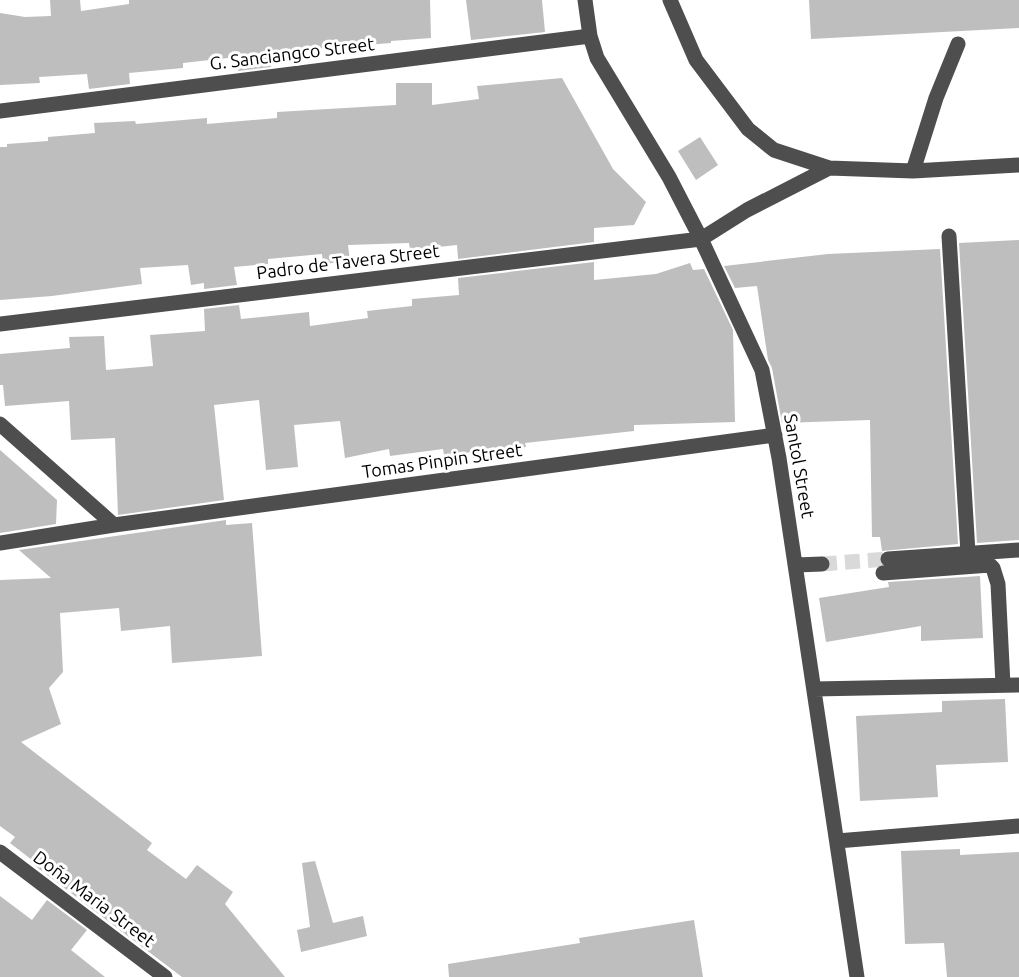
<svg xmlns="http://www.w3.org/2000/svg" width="1019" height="977" viewBox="0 0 1019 977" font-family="Ubuntu,sans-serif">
	<rect width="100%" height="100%" fill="#fff"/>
	<path fill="#bebebe" d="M 50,0 L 80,0 L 81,11 L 129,4 L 129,0 L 430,0 L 431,38 L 391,41 L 391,43 L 301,50 L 270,56 L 271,67 L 238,71 L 237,57 L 183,63 L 183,68 L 129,73 L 130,84 L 89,89 L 87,74 L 39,77 L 40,83 L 0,85 L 0,13 L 25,17 L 51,16 Z
		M 466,0 L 542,0 L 545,32 L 471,40 Z
		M 809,0 L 1019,0 L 1019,28 L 811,39 Z
		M 562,78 L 613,169 L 646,202 L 634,225 L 594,228 L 594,242 L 458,259 L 457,245 L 410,250 L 409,243 L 348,245 L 350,261 L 323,264 L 322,254 L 268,259 L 268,264 L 234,267 L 237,285 L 204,289 L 204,283 L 191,285 L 188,265 L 140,268 L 142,284 L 52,296 L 0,300 L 0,147 L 7,147 L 7,144 L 48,141 L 48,137 L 95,133 L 94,123 L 135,121 L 136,124 L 207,118 L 207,124 L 277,118 L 277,112 L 396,105 L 396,83 L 432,83 L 432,105 L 479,99 L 477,86 Z
		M 700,137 L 718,165 L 696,180 L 678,151 Z
		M 1019,240 L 1019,540 L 977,543 L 959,243 Z
		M 940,249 L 958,544 L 882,551 L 880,537 L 872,537 L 870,420 L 782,423 L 772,368 L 768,360 L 757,286 L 735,288 L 724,266 L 828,254 Z
		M 594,262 L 594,280 L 656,274 L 690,263 L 693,270 L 704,269 L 733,330 L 735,422 L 634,425 L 634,431 L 525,443 L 526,447 L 444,455 L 443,449 L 390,456 L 389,449 L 345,458 L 340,421 L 294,425 L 298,467 L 266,470 L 259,400 L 214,405 L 224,500 L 118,515 L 115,438 L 71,440 L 69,401 L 5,406 L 3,385 L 0,385 L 0,354 L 70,348 L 69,337 L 104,336 L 106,370 L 153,366 L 150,335 L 205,331 L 204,309 L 239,305 L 241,319 L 309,312 L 310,326 L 368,318 L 367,311 L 412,306 L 412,299 L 459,295 L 458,278 Z
		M 0,450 L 57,500 L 56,524 L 0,533 Z
		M 226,520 L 226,525 L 252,523 L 262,656 L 172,663 L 170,626 L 121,631 L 119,608 L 60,613 L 63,672 L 49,688 L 61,724 L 21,742 L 152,843 L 147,850 L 186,879 L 197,865 L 233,892 L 225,904 L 285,977 L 182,977 L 30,862 L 32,860 L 10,843 L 15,837 L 0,826 L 0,580 L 51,578 L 19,550 Z
		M 980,576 L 983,638 L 921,641 L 921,626 L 826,642 L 819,598 L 889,587 L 888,582 Z
		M 1005,699 L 1008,762 L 936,765 L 938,797 L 860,801 L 856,716 L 942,712 L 942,701 Z
		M 960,849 L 960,855 L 1019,852 L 1019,977 L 947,977 L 944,943 L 905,944 L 901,851 Z
		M 315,861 L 333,923 L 363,916 L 367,936 L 301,952 L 297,930 L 310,927 L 302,863 Z
		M 0,896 L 32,920 L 47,900 L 87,930 L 71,950 L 105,977 L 0,977 Z
		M 694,920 L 703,977 L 449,977 L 448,964 L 580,943 L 579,938 Z"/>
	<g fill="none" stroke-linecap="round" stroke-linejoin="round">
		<path stroke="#d9d9d9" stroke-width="15" stroke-dasharray="15 8" stroke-linecap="butt" d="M 822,564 L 888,559"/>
		<path stroke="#4e4e4e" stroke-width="15" d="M 585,0 L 590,36 L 597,58 L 669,177 L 701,239 L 762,370 L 779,458 L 857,977
			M 670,0 L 696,60 L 748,129 L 774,150 L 829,168 L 913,171 L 1019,165
			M 0,111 L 590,36
			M 913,171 L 936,98 L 958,44
			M 949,236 L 968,553
			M 0,324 L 701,239 L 747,210 L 829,168
			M 0,424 L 114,525
			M 0,543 L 114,525 L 775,435
			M 888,559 L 1019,550
			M 796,565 L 822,564
			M 883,573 L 990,565 L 993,568 L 998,584 L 1003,685
			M 814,689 L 1019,685
			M 837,841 L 1019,826
			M 0,852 L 165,977"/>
	</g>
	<g text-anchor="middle" stroke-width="6" stroke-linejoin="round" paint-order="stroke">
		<g font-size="18" fill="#000" stroke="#fff">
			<text transform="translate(292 54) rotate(-7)" y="6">G. Sanciangco Street</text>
			<text transform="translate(348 262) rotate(-7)" y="6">Padro de Tavera Street</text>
			<text transform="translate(442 461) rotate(-8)" y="6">Tomas Pinpin Street</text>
			<text transform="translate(799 466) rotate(80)" y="6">Santol Street</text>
			<text transform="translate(94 899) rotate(37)" y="6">Doña Maria Street</text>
		</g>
	</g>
</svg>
